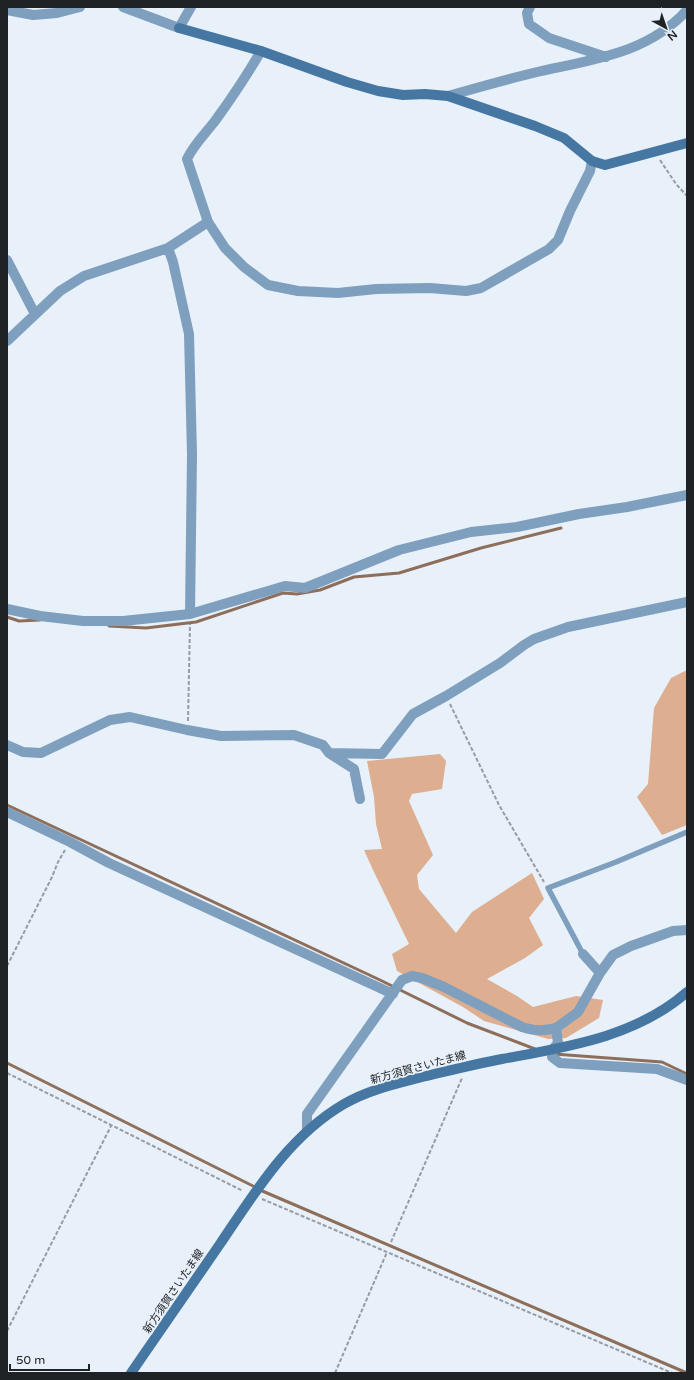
<svg xmlns="http://www.w3.org/2000/svg" width="694" height="1380" viewBox="0 0 694 1380" font-family="'Varela Round','Noto Sans JP',sans-serif">
	<rect width="100%" height="100%" fill="#e8f0f9"/>
	<path fill="#ddae90" d="M 687,670 L 687,825 L 662,835 L 637,797 L 648,784 L 654,708 L 671,678 Z
		M 440,754 L 446,761 L 442,789 L 412,794 L 409,801 L 433,855 L 417,875 L 419,889 L 456,933 L 472,912 L 532,873 L 544,899 L 529,918 L 543,945 L 525,958 L 487,979 L 517,996 L 533,1007 L 576,996 L 603,1000 L 599,1018 L 566,1038 L 548,1039 L 484,1021 L 463,1007 L 397,971 L 392,954 L 409,944 L 373,870 L 364,850 L 382,849 L 376,824 L 374,797 L 367,761 Z"/>
	<g fill="none" stroke-linecap="round" stroke-linejoin="round">
		<path stroke="#8d6e5a" stroke-width="3" d="M 7,617 L 19,621 L 40,620
			M 109,626 L 146,628 L 196,622 L 283,593 L 297,594 L 320,590 L 354,577 L 399,573 L 481,548 L 561,528
			M 7,805 L 380,980 L 467,1023 L 535,1049
			M 554,1054 L 662,1062 L 687,1074
			M 7,1063 L 255,1187
			M 260,1190 L 687,1373"/>
		<path stroke="#969ca3" stroke-width="2" stroke-dasharray="4 2" stroke-linecap="butt" d="M 660,160 L 676,184 L 687,196
			M 450,704 L 499,805 L 544,882
			M 188,721 L 190,624
			M 7,966 L 52,877 L 58,862 L 65,850
			M 7,1073 L 243,1191
			M 262,1199 L 672,1373
			M 391,1242 L 462,1078
			M 7,1331 L 111,1126
			M 335,1373 L 387,1252"/>
		<path stroke="#7f9fbe" stroke-width="5.5" d="M 583,954 L 548,888 L 616,862 L 687,832"/>
		<path stroke="#7f9fbe" stroke-width="10" d="M 123,7 L 179,28 L 191,7
			M 530,7 L 527,13 L 529,24 L 549,38 L 606,57
			M 7,10 L 33,15 L 57,13 L 80,7
			M 261,51 C 247,75 231,99 215,121 C 205,134 194,144 187,159 L 208,222 L 225,248 L 244,267 L 268,285 L 298,291 L 338,293 L 376,289 L 430,288 L 466,291 L 481,288 L 549,249 L 558,240 L 570,211 L 590,171 L 592,161
			M 448,96 C 476,88 504,80 533,73 C 588,60 647,55 687,10
			M 168,248 L 173,262 L 189,334 L 192,454 L 190,614
			M 7,260 L 35,314
			M 7,341 L 60,291 L 84,276 L 168,248 L 208,222
			M 7,609 L 40,616 L 83,621 L 123,621 L 190,614 L 285,586 L 305,588 L 399,550 L 471,532 L 517,527 L 579,514 L 627,507 L 687,495
			M 7,745 L 23,752 L 41,753 L 110,720 L 130,717 L 187,730 L 221,736 L 294,735 L 323,745 L 329,753 L 354,769 L 360,799
			M 329,753 L 382,754 L 413,714 L 446,696 L 500,663 L 524,645 L 534,639 L 568,627 L 687,602
			M 7,812 L 70,842 L 109,863 L 393,994
			M 687,930 L 673,931 L 631,946 L 613,955 L 600,973 L 578,1012 L 556,1028 L 558,1043 L 553,1049 L 552,1057 L 560,1063 L 657,1069 L 687,1080
			M 583,954 L 600,973
			M 307,1131 L 307,1114 L 402,980 L 412,976 L 422,978 L 444,987 L 522,1027 C 535,1031 542,1031 556,1028"/>
		<path stroke="#4677a3" stroke-width="10" d="M 179,28 L 261,51 L 347,82 L 378,91 L 403,95 L 425,94 L 448,96 L 535,126 L 564,138 L 592,161 L 605,165 L 687,143
			M 131,1373 C 161,1330 190,1287 220,1244 C 255,1192 289,1136 344,1104 C 368,1090 395,1084 422,1077 C 448,1071 475,1064 502,1059 C 566,1047 636,1037 687,992"/>
	</g>
	<g text-anchor="middle" stroke-width="3.5" stroke-linejoin="round" paint-order="stroke">
		<g font-size="11" fill="#202326" stroke="#e8f0f9">
			<text transform="translate(418 1067) rotate(-15)" y="4">新方須賀さいたま線</text>
			<text transform="translate(173 1291) rotate(-56)" y="4">新方須賀さいたま線</text>
		</g>
	</g>
	<rect width="694" height="1380" fill="none" stroke="#202326" stroke-width="16"/>
	<g transform="translate(666 28) rotate(140)" stroke="#e8f0f9" stroke-width="3" paint-order="stroke">
	<path d="M0-3L7 15L0 10L-7 15Z" fill="#202326"/>
	<text y="-6" font-size="11" font-weight="bold" text-anchor="middle" fill="#202326">N</text>
	</g>
	<path d="M10 1364v6h79v-6" fill="none" stroke="#202326" stroke-width="2"/>
	<text x="16" y="1364" font-size="12" fill="#202326" stroke="#e8f0f9" stroke-width="3" paint-order="stroke">50 m</text>
</svg>
